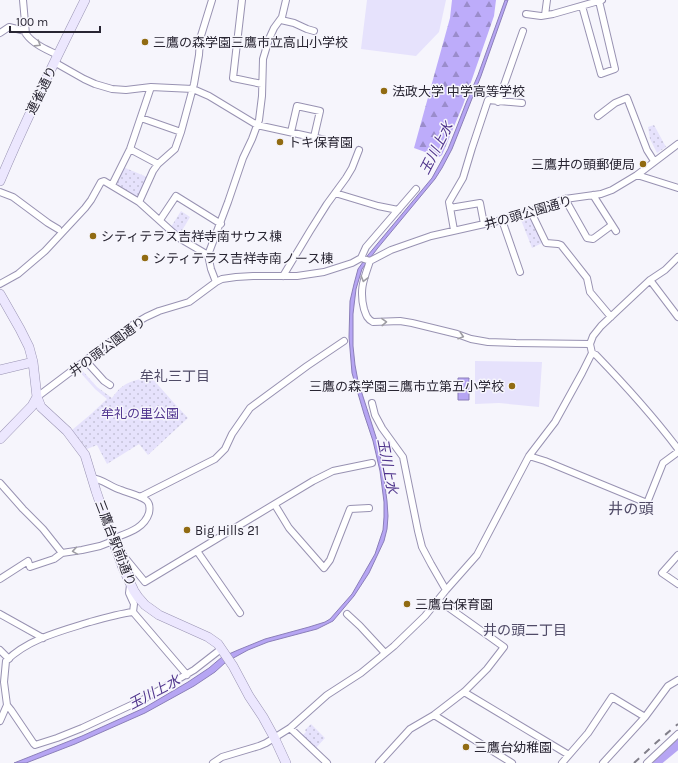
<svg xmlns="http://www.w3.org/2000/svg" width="678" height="763" viewBox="0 0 678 763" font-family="Karla,'Noto Sans JP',sans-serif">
	<defs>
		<pattern id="forest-firs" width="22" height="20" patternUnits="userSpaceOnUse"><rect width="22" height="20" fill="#bdacfa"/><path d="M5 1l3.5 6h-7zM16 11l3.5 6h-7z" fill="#9a8ccb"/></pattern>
		<pattern id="park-dots" width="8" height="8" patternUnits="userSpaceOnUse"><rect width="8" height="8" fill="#e6e2fc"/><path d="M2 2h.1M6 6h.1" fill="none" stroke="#c5c2d8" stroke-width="1.8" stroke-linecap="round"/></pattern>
	</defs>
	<rect width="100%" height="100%" fill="#f6f5fc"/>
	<path fill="#e6e2fc" d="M 367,0 L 446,0 L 439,32 L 416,56 L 361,49 Z
		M 475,361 L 542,362 L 539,407 L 499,403 L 475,404 Z"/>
	<path fill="url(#forest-firs)" d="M 452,0 L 496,0 L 494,16 L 463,105 L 442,155 L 439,157 L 414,148 L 450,18 Z"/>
	<path fill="url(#park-dots)" d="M 654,125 L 666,147 L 657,153 L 650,139 L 648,127 Z
		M 123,167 L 147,177 L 140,195 L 137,196 L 116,184 L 116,182 Z
		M 181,211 L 190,217 L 180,234 L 171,227 Z
		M 527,218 L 530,219 L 542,243 L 532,248 L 521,220 Z
		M 80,368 L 97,387 L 112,398 C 124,381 132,381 151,377 L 174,403 L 188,418 L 148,455 L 139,444 L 107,464 L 97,445 L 87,449 L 72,430 L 91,414 L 107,399 L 95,389 L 78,370 Z
		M 311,724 L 325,738 L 315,749 L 302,736 L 306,732 L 305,730 Z"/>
	<path fill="#b6a5f3" stroke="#8b7fb9" d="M 505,0 L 508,0 L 481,76 L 452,149 L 442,168 L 435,179 L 377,249 L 362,269 L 356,289 L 353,314 L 353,346 L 355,365 L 358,381 L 376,437 L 382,464 L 387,501 L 388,516 L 387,529 L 384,541 L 369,573 L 354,596 L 333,621 L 317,629 L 268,642 L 248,650 L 226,662 L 215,672 L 194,686 L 145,713 L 75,744 L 26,763 L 14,763 L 82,736 L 144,708 L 188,682 L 209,668 L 222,657 L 238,650 L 265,639 L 309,627 L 325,622 L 330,619 L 352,594 L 375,554 L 383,530 L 384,517 L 384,502 L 380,471 L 373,441 L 364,414 L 352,373 L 349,337 L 350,301 L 354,284 L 358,269 L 368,255 L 432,178 L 448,149 L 456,129 L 466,103 L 478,75 Z
		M 458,378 L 469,378 L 469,400 L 458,400 Z"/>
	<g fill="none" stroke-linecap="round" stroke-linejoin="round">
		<path stroke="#b6a5f3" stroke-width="11" d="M 654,763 L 678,743"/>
		<defs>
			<path id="street" d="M 23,0 L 26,34 C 33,44 47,50 58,55
				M 242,0 L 233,78 L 262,84
				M 582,6 L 601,74 L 615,69 L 599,1
				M 526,14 L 541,16 L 553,14 L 602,0
				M 545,15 L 547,0
				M 281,20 L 294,23 L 307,29 L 314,31
				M 0,33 L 9,27 L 25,31
				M 54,62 L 84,79 L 95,84 L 112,89 L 126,90 L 151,87 L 193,89 L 209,96 L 257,125 L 330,141
				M 498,102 L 523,31
				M 598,116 L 615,103 L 627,98 L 647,150 L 654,161
				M 141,118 L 181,132
				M 291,132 L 297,106 L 320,111 L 314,137
				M 130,149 L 158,164
				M 637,175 L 678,188
				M 112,185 L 130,149 L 151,87
				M 0,192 L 13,197 L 48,223 L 58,229
				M 335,193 L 378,206 L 398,210
				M 593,195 L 616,231
				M 565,199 L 587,238 L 593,239 L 612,225
				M 139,202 L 179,238 L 208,255 L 211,269 L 216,282
				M 450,208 L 480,203 L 484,224
				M 531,212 L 546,243 L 558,244 L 561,245 L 587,278 L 590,292 L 611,317
				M 160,220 L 176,196 L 221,224
				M 502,220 L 520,272
				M 454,230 L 449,202 L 463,178 L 472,148 L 488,100 L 522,103
				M 208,255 L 228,202 L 243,158 L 252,139 L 259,120 L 262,96 L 263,59 L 269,39 L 274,28 L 282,17 L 286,0
				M 361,258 L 366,247 L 416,189
				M 370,261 C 364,279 359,289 364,309 C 366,315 367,319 373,322 L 400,321 L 412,323 L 457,334 L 471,339 L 488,342 L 516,343 L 590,344
				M 283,276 L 310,231 L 327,204 L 346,178 L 352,168 L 359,150
				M 650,280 L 678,317
				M 0,284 L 18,274 L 45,251 L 85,208 L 91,200 L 101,182 L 104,181 L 139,202 L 153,171 L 158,164 L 175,149 L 181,132 L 194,84 L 199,55 L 200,39 L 212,0
				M 592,353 L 596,355 C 625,385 653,416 678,449
				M 86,361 L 104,381 L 110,385
				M 37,397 L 134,324 L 146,317 L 159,311 L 189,302 L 216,282 L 222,279 L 236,277 L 253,276 L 297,276 L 324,272 L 352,263 L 361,258 L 370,261 L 391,250 L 431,236 L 502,220 L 528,213 L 552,203 L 565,199 L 601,194 L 612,190 L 637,175 L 678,144
				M 372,403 L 375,415 L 382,428 L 403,457 L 418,531 L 422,547 L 431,564 L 446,590
				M 529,456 L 545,461 L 647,503 L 663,463 L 678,452
				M 92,478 C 102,479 111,487 121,490 C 128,493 142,496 147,501 C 150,504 150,508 149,513 C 144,529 127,533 112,539
				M 0,483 L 23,509 L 43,529 L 62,553
				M 140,497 L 215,459 L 225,449 L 232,434 L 250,408 L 307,366 L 344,341
				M 275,505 L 289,528 L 324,568 L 330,560 L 350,509 L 369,508
				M 112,539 L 118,542 L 122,554 L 145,582 L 313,481 L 333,471 L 372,463
				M 197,551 L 240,613
				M 678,555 L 662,573 L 678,584
				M 0,579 L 28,561 L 30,567 L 54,559 L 62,553 L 82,550 L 100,546 L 113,541
				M 133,612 L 187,675
				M 0,614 L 43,638
				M 347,614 L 360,626 L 385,653
				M 0,650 L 9,659
				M 464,692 L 569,755
				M 7,705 L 11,710 L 34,744 L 35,745 L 57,738 L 82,728 L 144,699 L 194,670 L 221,649
				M 434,715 L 512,763
				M 0,721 L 7,705 L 4,682 L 6,661 C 28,639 61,631 90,622 C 104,618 118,614 133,612 L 134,604 L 129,593 L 130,585
				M 290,728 L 327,763
				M 213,763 L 222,757 L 259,746 L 266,743 L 290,728 L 327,695 L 361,673 L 394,646 L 425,616 L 446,590 L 477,555 L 529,456 L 555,422 L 582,373 L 592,353 L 590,344 L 593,336 L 601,326 L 650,280 L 665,270 L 678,257
				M 379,763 L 410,729 L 434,715 L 464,692 L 487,669 L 504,647 L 438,600
				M 562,763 L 588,733 L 612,697 L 645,717
				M 603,763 L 645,717 L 668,686 L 678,680
				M 647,763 L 678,734"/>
			<path id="secondary" d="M 0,181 C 26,119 55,60 85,0
				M 0,294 L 20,329 L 29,347 L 33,362 L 37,397 L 41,407 L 67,431 L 85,455 L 96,491 L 113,541 L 123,568 L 134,591 L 138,597 L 145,605 L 159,615 L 208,637 L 218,644 L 233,666 L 249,696 L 263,717 L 274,737 L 286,763
				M 0,370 L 33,362
				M 0,439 L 32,406 L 37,397"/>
		</defs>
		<use href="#street" stroke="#9892b2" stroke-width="8"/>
		<use href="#secondary" stroke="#9892b2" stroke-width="10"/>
		<use href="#street" stroke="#fff" stroke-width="6"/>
		<use href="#secondary" stroke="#ece7fe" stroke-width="9"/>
		<path stroke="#817f8a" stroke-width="2" stroke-dasharray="7 7" stroke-linecap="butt" d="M 634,763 L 658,741 L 678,724"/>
	</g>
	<defs><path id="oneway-chevron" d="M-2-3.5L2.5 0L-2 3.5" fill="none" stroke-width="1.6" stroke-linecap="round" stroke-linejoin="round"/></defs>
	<g stroke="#9e9da3">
		<use href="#oneway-chevron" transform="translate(38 44) rotate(32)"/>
		<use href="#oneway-chevron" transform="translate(364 279) rotate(105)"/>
		<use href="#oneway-chevron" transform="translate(384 322) rotate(-2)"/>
		<use href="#oneway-chevron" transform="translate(461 336) rotate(18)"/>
		<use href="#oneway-chevron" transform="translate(75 551) rotate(171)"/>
	</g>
	<g fill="#916b12" stroke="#f6f5fc" stroke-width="1.5">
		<circle cx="145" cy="42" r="4"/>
		<circle cx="384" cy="91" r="4"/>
		<circle cx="280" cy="142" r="4"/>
		<circle cx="643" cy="164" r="4"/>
		<circle cx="93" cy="236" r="4"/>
		<circle cx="145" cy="258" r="4"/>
		<circle cx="512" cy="386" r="4"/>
		<circle cx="187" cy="530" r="4"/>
		<circle cx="407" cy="604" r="4"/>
		<circle cx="466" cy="747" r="4"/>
	</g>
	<g text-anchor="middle" stroke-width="3" stroke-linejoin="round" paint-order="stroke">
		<g font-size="13" fill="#282532" stroke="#f6f5fc" text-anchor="start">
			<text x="153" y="47">三鷹の森学園三鷹市立高山小学校</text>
			<text x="392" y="96">法政大学 中学高等学校</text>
			<text x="288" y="147">トキ保育園</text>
			<text x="635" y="169" text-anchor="end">三鷹井の頭郵便局</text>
			<text x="101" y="241">シティテラス吉祥寺南サウス棟</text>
			<text x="153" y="263">シティテラス吉祥寺南ノース棟</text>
			<text x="504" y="391" text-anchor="end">三鷹の森学園三鷹市立第五小学校</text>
			<text x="195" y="535">Big Hills 21</text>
			<text x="415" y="609">三鷹台保育園</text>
			<text x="474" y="752">三鷹台幼稚園</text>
		</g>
		<g font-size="13" fill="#282532" stroke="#f6f5fc">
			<text transform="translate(41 90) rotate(-64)" y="5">連雀通り</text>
			<text transform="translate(528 212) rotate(-16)" y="5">井の頭公園通り</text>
			<text transform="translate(107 346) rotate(-36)" y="5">井の頭公園通り</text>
			<text transform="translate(116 543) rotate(69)" y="5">三鷹台駅前通り</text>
		</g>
		<g font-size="13" fill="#523790" stroke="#f6f5fc">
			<text x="140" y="418">牟礼の里公園</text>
		</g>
		<g font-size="14" font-style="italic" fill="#4e338b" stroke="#f6f5fc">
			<text transform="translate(436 148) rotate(-63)" y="5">玉川上水</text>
			<text transform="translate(388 466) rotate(79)" y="5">玉川上水</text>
			<text transform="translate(154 692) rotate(-28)" y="5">玉川上水</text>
		</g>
		<g font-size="14" fill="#504b67" stroke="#f6f5fc">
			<text x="175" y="381">牟礼三丁目</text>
			<text x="525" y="635">井の頭二丁目</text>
		</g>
		<g font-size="15" fill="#504b67" stroke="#f6f5fc">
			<text x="631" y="514">井の頭</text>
		</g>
	</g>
	<path d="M10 26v6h90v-6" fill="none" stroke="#282532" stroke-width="2"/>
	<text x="16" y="26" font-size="12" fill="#282532" stroke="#f6f5fc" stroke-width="3" paint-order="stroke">100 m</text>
</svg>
